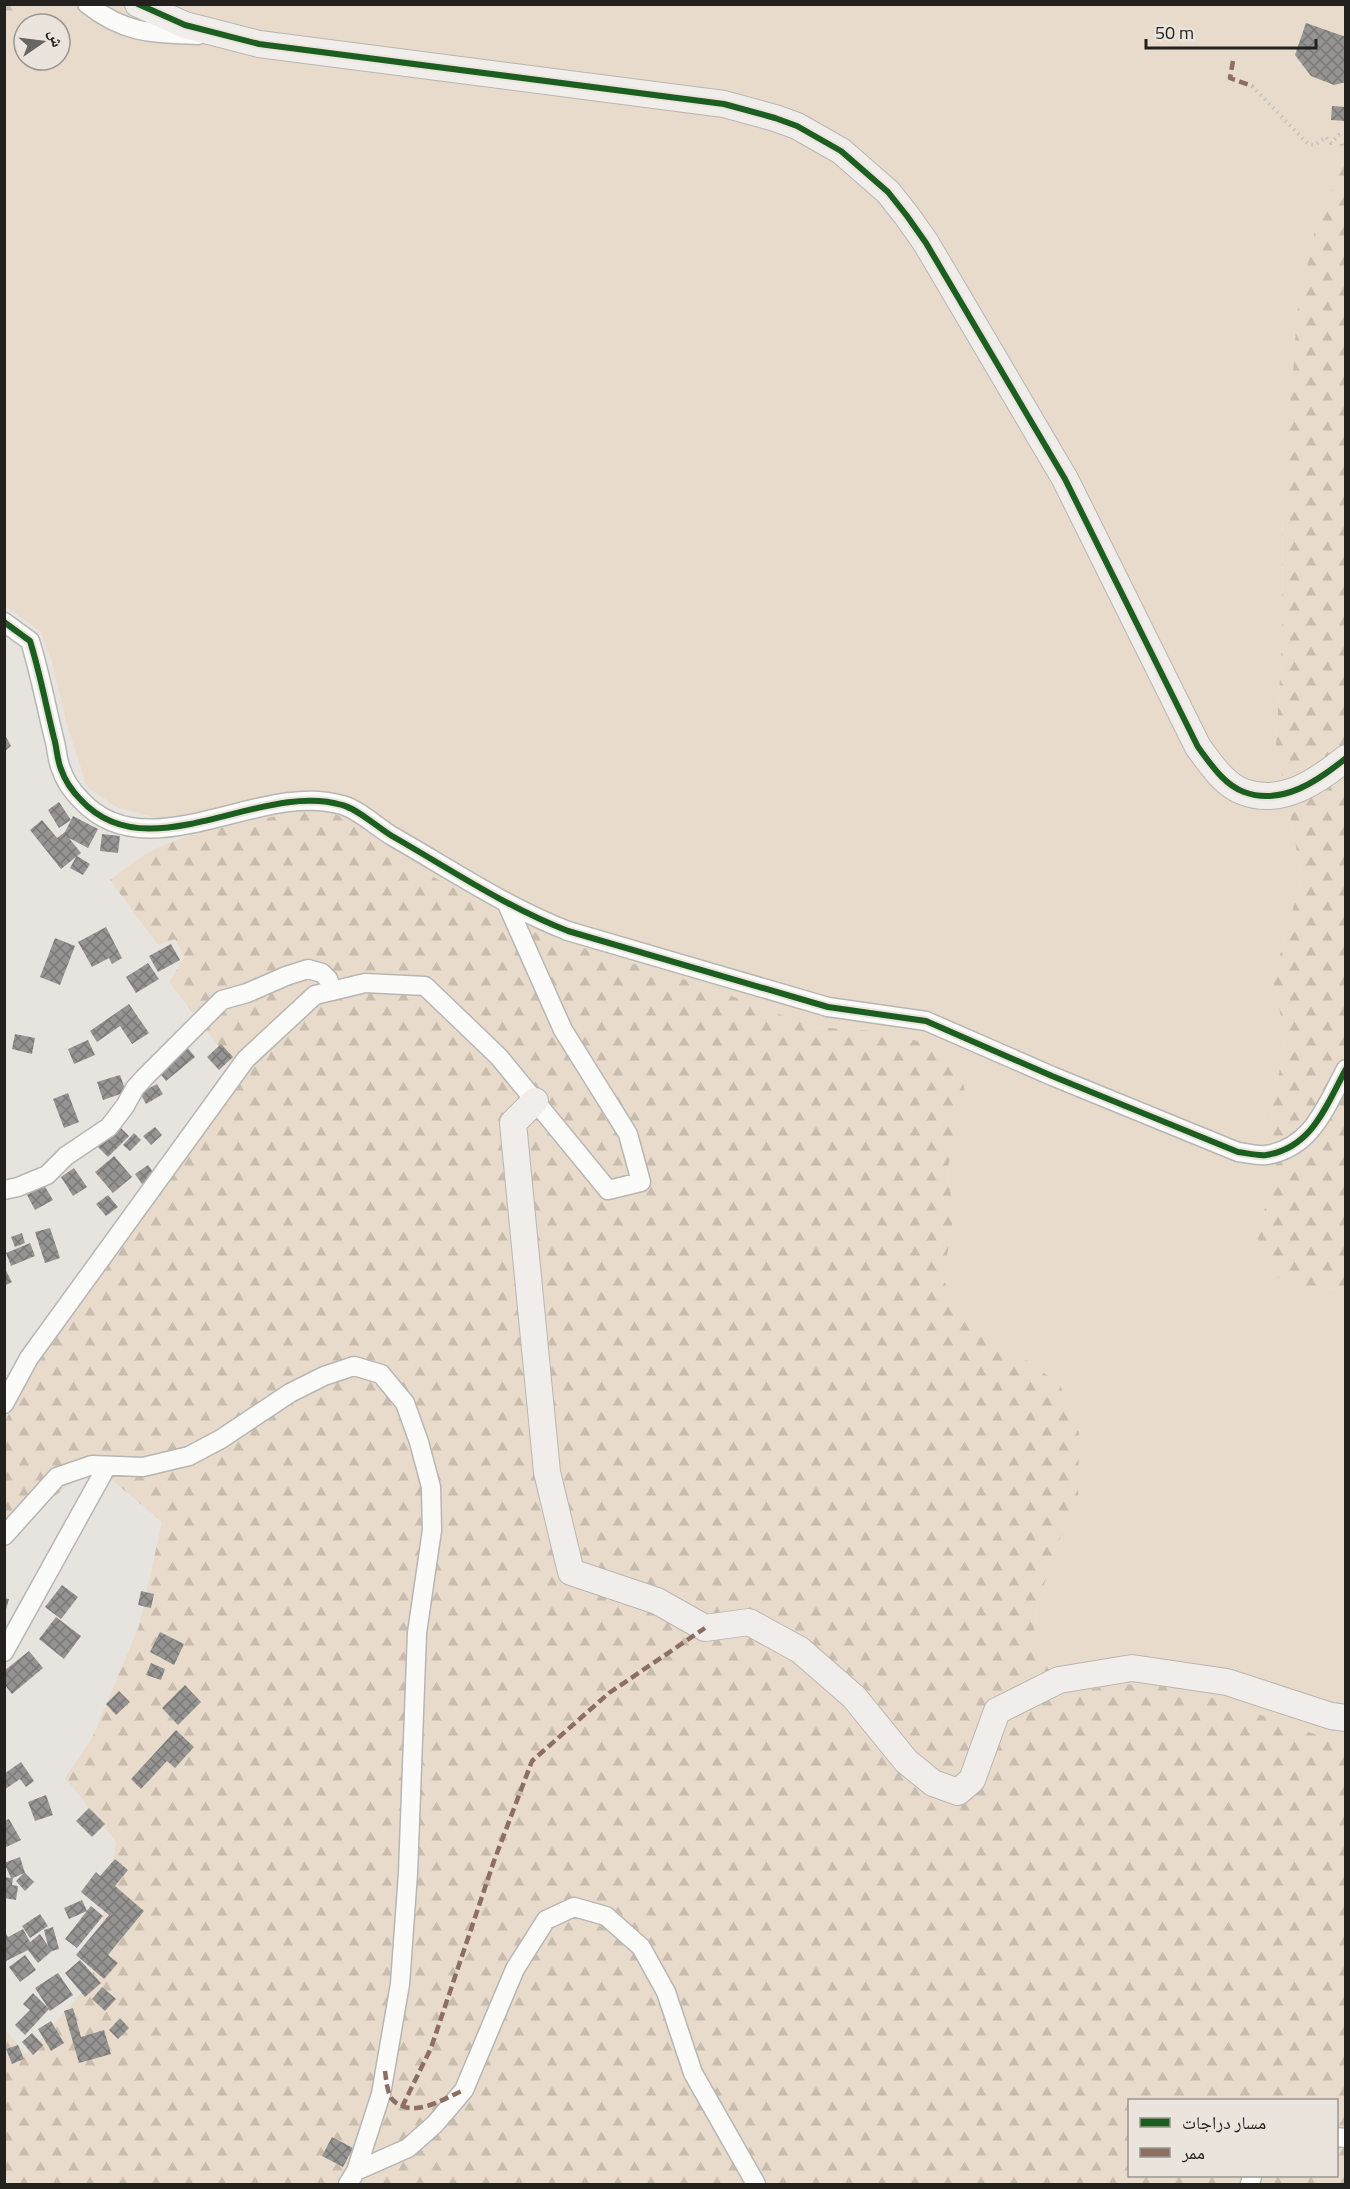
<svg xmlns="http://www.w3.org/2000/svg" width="1350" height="2189" viewBox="0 0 1350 2189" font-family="'Titillium Web','Noto Naskh Arabic',sans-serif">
	<defs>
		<pattern id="forest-firs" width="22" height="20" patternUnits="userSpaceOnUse" patternTransform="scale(1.5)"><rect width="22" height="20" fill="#e8dbcb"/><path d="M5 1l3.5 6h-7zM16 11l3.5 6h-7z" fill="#c7bcae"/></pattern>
		<pattern id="building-cross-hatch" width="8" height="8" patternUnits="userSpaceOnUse" patternTransform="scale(1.5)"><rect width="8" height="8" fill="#969491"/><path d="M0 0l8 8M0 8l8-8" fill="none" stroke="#7a7876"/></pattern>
	</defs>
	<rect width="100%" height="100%" fill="#e7e4e0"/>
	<path fill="#e8dbcb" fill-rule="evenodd" d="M 41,4 L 1345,5 L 1345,143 L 1338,146 L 1337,177 L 1315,230 L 1283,460 L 1282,641 L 1276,746 L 1302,876 L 1273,980 L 1286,1039 L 1271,1112 L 1278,1184 L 1254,1230 L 1301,1287 L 1339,1289 L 1345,1299 L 1345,1754 L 1334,1741 L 1275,1721 L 1124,1684 L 1077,1691 L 1031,1651 L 1037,1608 L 1055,1549 L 1078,1500 L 1060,1385 L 1017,1353 L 964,1320 L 943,1279 L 954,1215 L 947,1171 L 965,1091 L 956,1053 L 918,1041 L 877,1031 L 814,1027 L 705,986 L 538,934 L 410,864 L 369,833 L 297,812 L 256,820 L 162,819 L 118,808 L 87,787 L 67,725 L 52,662 L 40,631 L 5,606 L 5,11 L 23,12 ZM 24,24 L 60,24 L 60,60 L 24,60 Z"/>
	<path fill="url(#forest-firs)" fill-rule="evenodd" d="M 5,4 L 41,4 L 41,5 L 23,12 L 5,11 Z
		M 1345,143 L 1345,1299 L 1339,1289 L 1301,1287 L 1272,1275 L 1254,1229 L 1278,1184 L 1271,1112 L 1286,1039 L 1273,980 L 1302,876 L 1276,746 L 1282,641 L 1283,460 L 1292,388 L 1297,313 L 1315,230 L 1337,177 L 1338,145 Z
		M 297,812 L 335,814 L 369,833 L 410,864 L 538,934 L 705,986 L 814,1027 L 877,1031 L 918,1041 L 956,1053 L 965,1091 L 947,1171 L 954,1215 L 943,1279 L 964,1320 L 1017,1353 L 1060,1385 L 1079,1433 L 1078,1500 L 1055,1549 L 1037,1608 L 1031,1651 L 1077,1691 L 1124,1684 L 1173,1687 L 1210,1697 L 1334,1741 L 1345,1754 L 1345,2184 L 5,2184 L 4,2029 L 27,2054 L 91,1982 L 116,1842 L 65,1778 L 92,1738 L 139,1626 L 162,1522 L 95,1466 L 5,1533 L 5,1421 L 63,1311 L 232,1063 L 169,982 L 185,957 L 175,939 L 158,945 L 110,880 C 121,872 132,863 144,855 C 182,832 253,821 297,812 ZM 1130,2100 L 1336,2100 L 1336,2176 L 1130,2176 Z"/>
	<path fill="url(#building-cross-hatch)" d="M 1306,23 L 1346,37 L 1346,82 L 1334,85 L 1311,76 L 1295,55 Z
		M 1332,106 L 1346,107 L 1346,121 L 1331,120 Z
		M 5,735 L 11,746 L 5,751 Z
		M 59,802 L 71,820 L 59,828 L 48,810 Z
		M 73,816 L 98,829 L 88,848 L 69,838 L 81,853 L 77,856 L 90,864 L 83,875 L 70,868 L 76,857 L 61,869 L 30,830 L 42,820 L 57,838 L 65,832 Z
		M 102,834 L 120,836 L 118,853 L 100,851 Z
		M 106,927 L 122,958 L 112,964 L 109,958 L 92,967 L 78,942 Z
		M 55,938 L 75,946 L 60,985 L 40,977 Z
		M 171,944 L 180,960 L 158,972 L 149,956 Z
		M 148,963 L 159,979 L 136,993 L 126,977 Z
		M 129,1004 L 149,1033 L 132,1044 L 120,1026 L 97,1042 L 90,1031 Z
		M 15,1034 L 35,1038 L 32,1054 L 12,1049 Z
		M 88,1040 L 95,1055 L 74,1064 L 68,1049 Z
		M 221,1044 L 233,1057 L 219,1070 L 207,1057 Z
		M 187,1047 L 195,1057 L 166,1081 L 157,1070 Z
		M 120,1075 L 126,1092 L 103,1100 L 97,1082 Z
		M 157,1084 L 163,1094 L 146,1104 L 140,1093 Z
		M 68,1093 L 79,1122 L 64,1128 L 53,1099 Z
		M 119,1126 L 129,1136 L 108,1157 L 98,1147 Z
		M 155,1127 L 162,1135 L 151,1145 L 143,1136 Z
		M 134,1133 L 141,1140 L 130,1151 L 123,1145 Z
		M 114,1156 L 132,1177 L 113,1193 L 95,1172 Z
		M 148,1165 L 155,1175 L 142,1184 L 135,1174 Z
		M 74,1168 L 87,1187 L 73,1196 L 61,1177 Z
		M 44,1185 L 53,1200 L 35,1210 L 27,1195 Z
		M 108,1195 L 118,1207 L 106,1216 L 96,1204 Z
		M 50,1228 L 60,1258 L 45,1263 L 35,1232 Z
		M 22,1233 L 25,1243 L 15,1247 L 11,1237 Z
		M 30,1243 L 35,1256 L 11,1266 L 6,1253 Z
		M 4,1267 L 12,1282 L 4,1286 Z
		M 62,1585 L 78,1597 L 61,1619 L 45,1607 Z
		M 141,1591 L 154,1594 L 151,1608 L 138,1605 Z
		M 4,1598 L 9,1599 L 5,1613 L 4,1613 Z
		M 56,1617 L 81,1636 L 64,1659 L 39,1639 Z
		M 160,1632 L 184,1644 L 174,1665 L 150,1652 Z
		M 29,1651 L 43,1668 L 12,1694 L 4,1684 L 4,1671 Z
		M 151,1663 L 165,1669 L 161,1680 L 146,1675 Z
		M 185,1685 L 201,1702 L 178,1725 L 162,1708 Z
		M 119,1691 L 130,1702 L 116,1715 L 106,1704 Z
		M 176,1730 L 194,1747 L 175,1768 L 167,1761 L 141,1789 L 131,1779 Z
		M 21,1762 L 34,1781 L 26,1787 L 20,1779 L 4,1790 L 4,1774 Z
		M 46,1795 L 53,1815 L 35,1821 L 28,1802 Z
		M 89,1808 L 105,1824 L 92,1837 L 76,1821 Z
		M 9,1819 L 21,1840 L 4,1848 L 4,1821 Z
		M 20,1857 L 25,1873 L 34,1882 L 25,1891 L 16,1881 L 24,1873 L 13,1878 L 12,1885 L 18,1886 L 16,1900 L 4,1898 L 4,1877 L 11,1878 L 4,1863 Z
		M 115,1859 L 128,1870 L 115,1886 L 144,1911 L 108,1955 L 118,1963 L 104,1979 L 76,1955 L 109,1915 L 81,1892 L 96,1872 L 100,1876 Z
		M 82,1900 L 87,1911 L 91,1906 L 103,1916 L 77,1948 L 65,1939 L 87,1911 L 69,1919 L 64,1908 Z
		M 40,1914 L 48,1926 L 30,1938 L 22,1926 Z
		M 53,1927 L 59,1949 L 52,1951 L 38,1963 L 28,1950 L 4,1962 L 4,1930 L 8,1937 L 23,1929 L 30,1942 L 40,1934 L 48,1946 L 44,1930 Z
		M 25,1955 L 36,1970 L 20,1982 L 9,1967 Z
		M 80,1960 L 101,1983 L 85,1997 L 65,1973 Z
		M 58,1973 L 73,1995 L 50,2011 L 35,1988 Z
		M 102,1987 L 116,1999 L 105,2011 L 92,1999 Z
		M 33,1993 L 49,2009 L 25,2035 L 15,2025 L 30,2010 L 23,2004 Z
		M 73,2008 L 81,2037 L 104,2030 L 111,2054 L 79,2063 L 64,2011 Z
		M 120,2018 L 129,2028 L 118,2039 L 109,2030 Z
		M 51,2021 L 64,2043 L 51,2051 L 38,2029 Z
		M 32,2033 L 43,2045 L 33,2055 L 22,2042 Z
		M 18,2045 L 24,2059 L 12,2064 L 6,2049 Z
		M 332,2137 L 353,2148 L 343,2167 L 322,2156 Z"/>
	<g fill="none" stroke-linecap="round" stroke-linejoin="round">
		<defs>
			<path id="street" d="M 87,4 C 125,34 152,33 198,35
				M 4,622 L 30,641 C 40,673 46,706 54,738 C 57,748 57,760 61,769 C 65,781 72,791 81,800 C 148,873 261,780 342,805 C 358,809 377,827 392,836 C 450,869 506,907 568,931 L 828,1007 L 926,1021 L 1052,1076 L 1238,1152 C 1247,1153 1257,1156 1266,1155 C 1312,1148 1326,1106 1346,1069
				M 4,1190 L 18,1187 L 47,1175 L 66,1156 L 109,1127 L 125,1106 L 135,1088 L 145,1077 L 222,1000 L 247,993 L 286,976 L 308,969 L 322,973 L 328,979 L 333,991
				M 4,1404 L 29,1358 L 246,1059 L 315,995 L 365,983 L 425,986 L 499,1057 L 608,1190 L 641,1182 L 628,1134 L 563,1030 L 506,902
				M 4,1536 L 57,1477 L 92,1465 L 143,1467 L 189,1456 L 221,1439 L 290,1393 L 324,1376 L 354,1366 L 381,1374 L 405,1403 L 419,1442 L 431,1487 L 432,1530 L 417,1633 L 408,1873 L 400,1984 L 381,2094 L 356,2171 L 348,2184
				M 4,1652 L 107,1466
				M 1336,2137 L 1346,2138
				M 356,2171 L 408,2148 L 435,2124 L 464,2090 L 515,1969 L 546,1920 L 574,1907 L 606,1916 L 641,1947 L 666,1992 L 693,2073 L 756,2184
				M 1250,2184 L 1252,2176"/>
			<path id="secondary" d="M 138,4 L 185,25 L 259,44 L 724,104 L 775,118 L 797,126 L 841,151 L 888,192 L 907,216 L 926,243 L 1065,479 L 1198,747 C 1210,763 1224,785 1244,792 C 1282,806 1318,781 1346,758
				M 535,1101 L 513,1123 L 547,1472 L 571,1572 L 657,1601 L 705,1628 L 749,1622 L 800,1650 L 854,1697 L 906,1761 L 933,1783 L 958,1792 L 972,1780 L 997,1711 L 1059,1680 L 1132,1668 L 1227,1682 L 1331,1716 L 1346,1718"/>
		</defs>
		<use href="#street" stroke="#b8b6b3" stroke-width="21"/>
		<use href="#secondary" stroke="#b8b6b3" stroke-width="28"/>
		<path stroke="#c2c2c0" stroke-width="4" stroke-dasharray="1.5 4.5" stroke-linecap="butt" d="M 1252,86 L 1308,144 L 1315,145 L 1326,137 L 1331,143 L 1339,135 L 1346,134"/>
		<use href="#street" stroke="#fbfbfa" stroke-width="18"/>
		<use href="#secondary" stroke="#f0edea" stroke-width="26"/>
		<path stroke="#8d6e63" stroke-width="4.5" stroke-dasharray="9 4.5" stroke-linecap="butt" d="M 1233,61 L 1230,78 L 1252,86
			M 385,2071 C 386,2078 387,2091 391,2098 C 410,2121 443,2099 464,2090
			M 402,2107 L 431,2048 L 494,1861 L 532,1761 L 609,1693 L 705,1628"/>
		<defs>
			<path id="cycleway" d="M 138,4 L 185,25 L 259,44 L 724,104 L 775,118 L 797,126 L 841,151 L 888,192 L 907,216 L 926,243 L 1065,479 L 1198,747 C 1210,763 1224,785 1244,792 C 1282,806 1318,781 1346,758
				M 4,622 L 30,641 C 40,673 46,706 54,738 C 57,748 57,760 61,769 C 65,781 72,791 81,800 C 148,873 261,780 342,805 C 358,809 377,827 392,836 C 450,869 506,907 568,931 L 828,1007 L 926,1021 L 1052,1076 L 1238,1152 C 1247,1153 1257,1156 1266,1155 C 1312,1148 1326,1106 1346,1069"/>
		</defs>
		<use href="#cycleway" stroke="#eae4dd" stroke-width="10"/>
		<use href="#cycleway" stroke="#1b5e20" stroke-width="6"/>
	</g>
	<rect width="1350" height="2189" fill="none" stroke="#23211e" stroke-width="12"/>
	<rect x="1128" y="2099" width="210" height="78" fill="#eae4dd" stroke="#9a9691" stroke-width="1.5"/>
	<rect x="1140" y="2118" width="30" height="9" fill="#1b5e20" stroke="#9a9691" stroke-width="1.5"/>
	<text x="1182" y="2129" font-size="18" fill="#23211e">مسار دراجات</text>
	<rect x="1140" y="2148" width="30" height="9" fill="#8d6e63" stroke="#9a9691" stroke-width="1.5"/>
	<text x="1182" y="2159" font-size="18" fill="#23211e">ممر</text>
	<g transform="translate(42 42) rotate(76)"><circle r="28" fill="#eae4dd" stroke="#9a9691" stroke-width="1.5"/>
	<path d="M0-4.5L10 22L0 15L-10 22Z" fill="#686562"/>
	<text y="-9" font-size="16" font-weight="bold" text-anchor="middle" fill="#23211e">ش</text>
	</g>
	<path d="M1146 39v9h170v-9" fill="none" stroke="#23211e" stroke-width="3"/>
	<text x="1155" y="39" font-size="18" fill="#23211e" stroke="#eae4dd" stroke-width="4.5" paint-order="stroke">50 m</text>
</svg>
